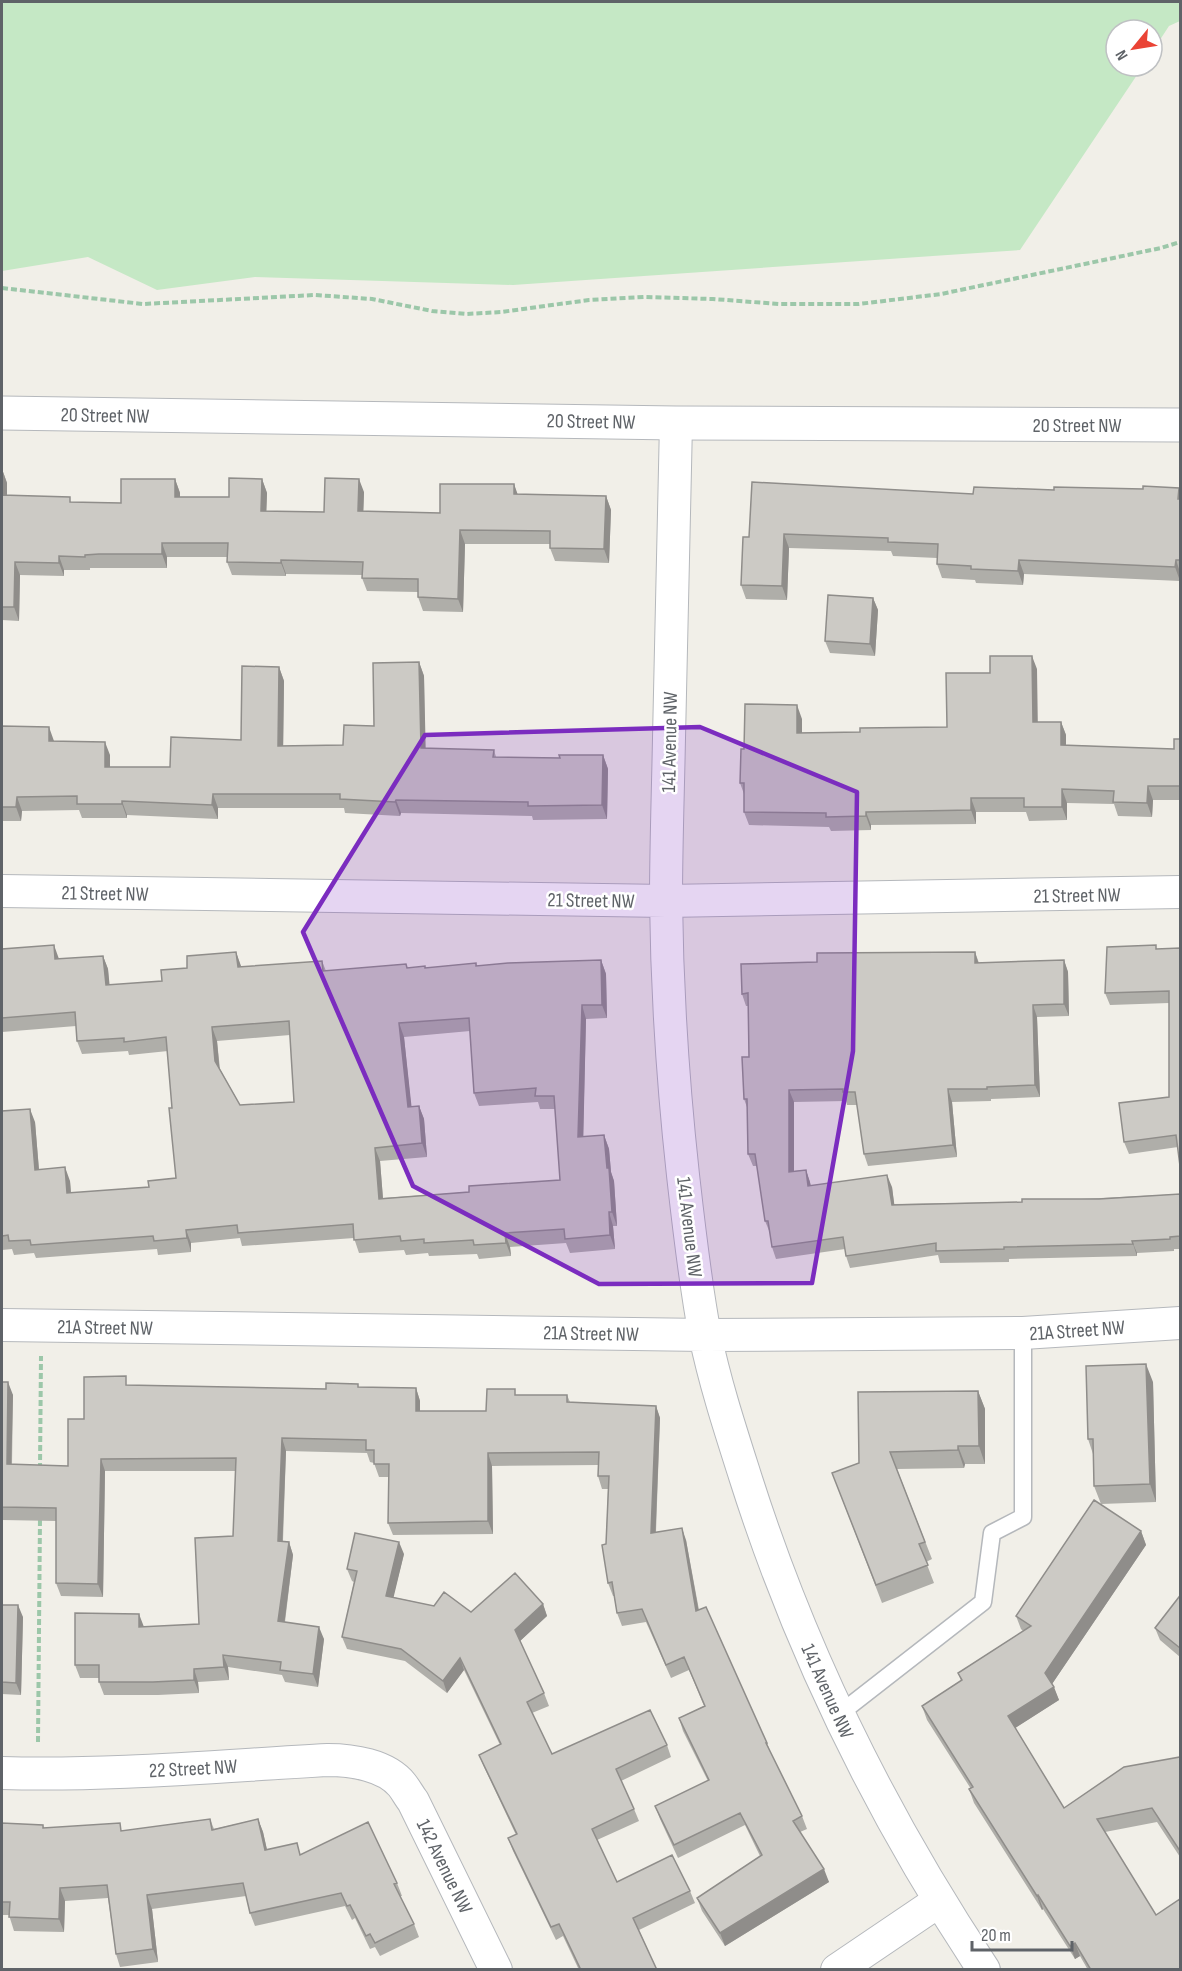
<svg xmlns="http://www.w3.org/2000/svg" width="1182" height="1971" viewBox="0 0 1182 1971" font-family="'Sofia Sans Condensed',sans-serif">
	<rect width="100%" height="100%" fill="#f1efe8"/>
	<path fill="#c5e8c5" d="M 2,2 L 1180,2 L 1180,21 L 1169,26 L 1152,52 L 1152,30 L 1116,30 L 1116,66 L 1143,66 L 1020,250 L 513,285 L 255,277 L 157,290 L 88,257 L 2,271 Z"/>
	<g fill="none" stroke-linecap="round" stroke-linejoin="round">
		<defs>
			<path id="service" d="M 838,1715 L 983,1602 L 992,1533 L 1023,1517 L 1023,1333"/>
			<path id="minor" d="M 676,423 C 674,528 672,633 669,738 C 668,792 666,846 666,900 C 667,992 673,1084 683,1175 C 689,1228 695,1283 705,1335 C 715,1383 730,1429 745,1476 C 801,1653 881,1815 984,1970
				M 2,891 L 666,901 L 1180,892
				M 2,1325 L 705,1335 L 1023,1333 L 1180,1323
				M 2,1773 C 110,1776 219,1766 328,1760 C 352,1760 386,1765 402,1785 C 406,1790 409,1796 413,1801 L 496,1970
				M 837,1970 L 939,1901"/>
			<path id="tertiary" d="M 2,413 L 676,423 L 1180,425"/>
		</defs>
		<use href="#service" stroke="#b5b8bc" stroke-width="19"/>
		<use href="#minor" stroke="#b5b8bc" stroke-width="34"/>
		<use href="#tertiary" stroke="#b5b8bc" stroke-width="35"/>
		<path stroke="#9cc7a9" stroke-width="4" stroke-dasharray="6 3" stroke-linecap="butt" d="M 2,288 L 143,304 L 315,295 L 372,299 L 432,311 L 466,314 L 501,312 L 589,300 L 644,297 L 713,299 L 779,304 L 859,304 L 941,294 L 1161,248 L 1180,242
			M 40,1469 L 41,1356
			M 38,1742 L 40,1518"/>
		<use href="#service" stroke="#fff" stroke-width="16"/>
		<use href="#minor" stroke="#fff" stroke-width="32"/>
		<use href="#tertiary" stroke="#fff" stroke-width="33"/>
	</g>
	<path fill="#afaea9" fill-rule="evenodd" d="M 2,469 L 7,483 L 7,495 L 72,502 L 121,503 L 175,479 L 180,493 L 180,497 L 229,497 L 262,479 L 267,493 L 266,511 L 324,512 L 364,492 L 363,511 L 440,513 L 514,484 L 517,494 L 606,496 L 611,510 L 609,563 L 555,561 L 550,548 L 550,544 L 465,544 L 463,612 L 423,611 L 418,597 L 418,592 L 367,591 L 362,578 L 363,575 L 286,574 L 286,576 L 232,575 L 227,562 L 227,557 L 167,557 L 167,568 L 90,568 L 90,570 L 64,570 L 64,576 L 20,575 L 19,621 L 2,620 Z
		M 1054,490 L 1180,492 L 1180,581 L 1024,574 L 1023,585 L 976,583 L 975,580 L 942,578 L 937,564 L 937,558 L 893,556 L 891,551 L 789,548 L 787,600 L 746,599 L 741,585 L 749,537 L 973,494 Z
		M 873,598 L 878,610 L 875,656 L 830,653 L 825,641 Z
		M 419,662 L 424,676 L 425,749 L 494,750 L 496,757 L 560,758 L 603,755 L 608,769 L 607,819 L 533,820 L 532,816 L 401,813 L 400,816 L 345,813 L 344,808 L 218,808 L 218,819 L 127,815 L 127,818 L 82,818 L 79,810 L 22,811 L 21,821 L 2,821 L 2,726 L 54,741 L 110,755 L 110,767 L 170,767 L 241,740 L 279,667 L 284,681 L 283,746 L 343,745 L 374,726 Z
		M 1037,669 L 1037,722 L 1061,722 L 1066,735 L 1066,745 L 1174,749 L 1180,739 L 1180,800 L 1153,800 L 1152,817 L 1118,816 L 1114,804 L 1067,803 L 1067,820 L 1029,821 L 1026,812 L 976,812 L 976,824 L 871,825 L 871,830 L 831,831 L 829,827 L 749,825 L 744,812 L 744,794 L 740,783 L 744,749 L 802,719 L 802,733 L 860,732 L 947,727 L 990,673 Z
		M 1180,948 L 1178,1147 L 1129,1154 L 1124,1142 L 1169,1097 L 1169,1003 L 1110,1005 L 1105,993 L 1158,949 Z
		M 2,949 L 59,959 L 103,956 L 108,969 L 109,985 L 162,981 L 187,968 L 236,952 L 241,967 L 322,961 L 326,971 L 406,964 L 407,968 L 426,968 L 476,963 L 477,966 L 601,960 L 606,974 L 607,1018 L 586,1019 L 583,1137 L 604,1135 L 609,1149 L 611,1172 L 614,1181 L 617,1226 L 613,1226 L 615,1249 L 570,1253 L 566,1243 L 510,1247 L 511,1256 L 479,1259 L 477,1254 L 429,1256 L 428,1253 L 406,1255 L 404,1250 L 359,1253 L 354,1238 L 242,1246 L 240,1238 L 191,1243 L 191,1252 L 158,1255 L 157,1249 L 36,1258 L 34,1253 L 14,1255 L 12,1249 L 2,1250 L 2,1111 L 35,1122 L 39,1169 L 70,1181 L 71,1193 L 149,1187 L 176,1178 L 172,1108 L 168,1051 L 129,1055 L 128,1051 L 82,1054 L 77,1041 L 76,1026 L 2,1032 ZM 470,1031 L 474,1093 L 479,1106 L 538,1102 L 540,1109 L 555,1109 L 560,1180 L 469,1192 L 383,1198 L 380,1161 L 427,1157 L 424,1119 L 419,1106 L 411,1106 L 404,1037 ZM 290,1035 L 294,1102 L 240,1105 L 220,1069 L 217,1041 Z
		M 975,952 L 979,963 L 1064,960 L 1068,972 L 1069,1016 L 1037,1017 L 1040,1097 L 991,1099 L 991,1101 L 952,1102 L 957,1157 L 868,1166 L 864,1154 L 857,1105 L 847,1105 L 846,1101 L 794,1102 L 794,1171 L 806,1170 L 811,1186 L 892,1187 L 894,1204 L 1022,1202 L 1180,1194 L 1180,1249 L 1174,1249 L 1174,1251 L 1137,1253 L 1137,1256 L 1009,1259 L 1009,1262 L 940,1263 L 938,1255 L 850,1268 L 846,1256 L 845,1249 L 776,1259 L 772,1247 L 770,1233 L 765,1221 L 757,1166 L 753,1166 L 748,1154 L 748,1110 L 744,1099 L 749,1057 L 748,1006 L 746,1006 L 742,994 L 817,962 Z
		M 2,1382 L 13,1395 L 12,1465 L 68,1466 L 84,1419 L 129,1385 L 326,1389 L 359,1387 L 416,1388 L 420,1401 L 420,1411 L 486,1411 L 517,1395 L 567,1395 L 570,1402 L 656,1406 L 660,1418 L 656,1532 L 686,1540 L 699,1610 L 767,1743 L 772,1756 L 802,1816 L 807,1829 L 800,1832 L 829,1882 L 725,1946 L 702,1911 L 697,1898 L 760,1856 L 745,1825 L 678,1858 L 660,1819 L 655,1806 L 708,1781 L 683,1731 L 679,1718 L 704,1706 L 689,1670 L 671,1678 L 646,1622 L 622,1626 L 617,1613 L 614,1596 L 613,1596 L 608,1583 L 606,1544 L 608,1489 L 602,1489 L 598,1476 L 598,1465 L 492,1466 L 493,1534 L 393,1535 L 388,1523 L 389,1477 L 379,1477 L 374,1463 L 370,1462 L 367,1453 L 286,1451 L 283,1541 L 289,1542 L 293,1555 L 285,1622 L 324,1639 L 318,1687 L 285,1682 L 282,1675 L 228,1667 L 229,1680 L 198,1682 L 199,1693 L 158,1695 L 104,1695 L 99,1682 L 99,1678 L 80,1678 L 75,1665 L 144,1627 L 199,1624 L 233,1536 L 236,1471 L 105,1471 L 103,1597 L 61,1596 L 56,1583 L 56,1521 L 2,1520 Z
		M 1153,1382 L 1156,1502 L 1101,1504 L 1094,1486 L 1093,1454 L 1088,1439 Z
		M 978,1391 L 985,1409 L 985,1464 L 965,1464 L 964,1468 L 897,1469 L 932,1559 L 926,1562 L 934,1583 L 882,1603 L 839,1491 L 859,1463 Z
		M 1141,1531 L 1146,1545 L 1052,1684 L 1059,1700 L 1015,1728 L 1064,1808 L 1180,1757 L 1180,1857 L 1157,1822 L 1105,1832 L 1180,1970 L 1088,1970 L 1080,1956 L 1075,1959 L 1043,1909 L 1042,1910 L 974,1803 L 969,1789 L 971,1789 L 927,1720 L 922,1706 L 961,1681 L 958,1673 L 1023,1631 L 1021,1629 L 1016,1616 Z
		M 404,1554 L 393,1597 L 434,1606 L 471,1612 L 543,1604 L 547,1616 L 520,1641 L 544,1693 L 549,1706 L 532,1713 L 552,1754 L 667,1745 L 671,1757 L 621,1781 L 634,1809 L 639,1821 L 597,1840 L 617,1882 L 690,1891 L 695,1903 L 639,1930 L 657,1970 L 579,1970 L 563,1936 L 556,1940 L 513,1851 L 508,1838 L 516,1835 L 484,1767 L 479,1755 L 500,1745 L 464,1670 L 447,1693 L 405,1661 L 347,1649 L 342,1637 L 354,1582 L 352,1581 L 347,1569 Z
		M 1180,1598 L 1180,1657 L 1160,1640 L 1155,1628 Z
		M 2,1605 L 23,1617 L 21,1695 L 2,1694 Z
		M 210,1819 L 214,1829 L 258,1819 L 263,1832 L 267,1850 L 301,1854 L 397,1883 L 402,1896 L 400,1896 L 414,1924 L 419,1937 L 380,1956 L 375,1947 L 370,1949 L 355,1918 L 352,1920 L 345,1906 L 255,1926 L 250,1913 L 246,1896 L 152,1909 L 158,1962 L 120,1967 L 116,1954 L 108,1898 L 65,1901 L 64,1932 L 14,1931 L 9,1915 L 2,1915 L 2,1823 L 43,1825 L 44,1828 L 123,1831 Z"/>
	<path fill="#8f8d8a" d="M 2,469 L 7,483 L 7,509 L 2,495 Z
		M 175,479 L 180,493 L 180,511 L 175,497 Z
		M 262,479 L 267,493 L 266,525 L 261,511 Z
		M 359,479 L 364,492 L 363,525 L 358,511 Z
		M 514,484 L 519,498 L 514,494 Z
		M 1179,488 L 1180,492 L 1180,505 L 1178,499 Z
		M 606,496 L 611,510 L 609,563 L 604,549 Z
		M 460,530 L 465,544 L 463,612 L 458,599 Z
		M 784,534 L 789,548 L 787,600 L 782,586 Z
		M 162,543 L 167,557 L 167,568 L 162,554 Z
		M 59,556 L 64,570 L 64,576 L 59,563 Z
		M 281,560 L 286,574 L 286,576 L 281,563 Z
		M 1019,560 L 1024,574 L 1023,585 L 1018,571 Z
		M 1176,560 L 1180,572 L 1180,581 L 1175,567 Z
		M 15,562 L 20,575 L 19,621 L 14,607 Z
		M 873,598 L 878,610 L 875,656 L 870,644 Z
		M 1032,656 L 1037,669 L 1038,736 L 1033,722 Z
		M 419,662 L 424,676 L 426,762 L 421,748 Z
		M 279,667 L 284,681 L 283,760 L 278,746 Z
		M 797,705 L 802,719 L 802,746 L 797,733 Z
		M 1061,722 L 1066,735 L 1066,759 L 1061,745 Z
		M 49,727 L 54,741 L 49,741 Z
		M 105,742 L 110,755 L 110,781 L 105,767 Z
		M 603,755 L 608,769 L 607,819 L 602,805 Z
		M 1148,786 L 1153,800 L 1152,817 L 1147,803 Z
		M 1062,789 L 1067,803 L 1067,820 L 1062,807 Z
		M 213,794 L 218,808 L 218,819 L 212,805 Z
		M 17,797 L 22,811 L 21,821 L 16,807 Z
		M 971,798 L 976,812 L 976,824 L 971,810 Z
		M 396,800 L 401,813 L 400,816 L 395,802 Z
		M 122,801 L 127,815 L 127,818 L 122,804 Z
		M 866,812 L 871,825 L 871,830 L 866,816 Z
		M 54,945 L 59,959 L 55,959 Z
		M 236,952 L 241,966 L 243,981 L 238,967 Z
		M 975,952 L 979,965 L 975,963 Z
		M 103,956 L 108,969 L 111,999 L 106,985 Z
		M 601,960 L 606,974 L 607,1018 L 602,1005 Z
		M 1064,960 L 1068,972 L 1069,1016 L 1064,1004 Z
		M 582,1005 L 586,1019 L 583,1151 L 578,1137 Z
		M 1033,1005 L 1037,1017 L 1040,1097 L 1035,1085 Z
		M 399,1023 L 404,1037 L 413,1120 L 408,1107 Z
		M 212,1027 L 217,1041 L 220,1075 L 215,1061 Z
		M 948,1089 L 952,1102 L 957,1157 L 953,1145 Z
		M 789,1090 L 794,1102 L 794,1184 L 789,1172 Z
		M 419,1106 L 424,1119 L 427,1157 L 422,1143 Z
		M 30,1109 L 35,1122 L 40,1183 L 35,1170 Z
		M 604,1135 L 609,1149 L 611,1172 L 614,1181 L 617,1226 L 612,1212 Z
		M 375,1148 L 380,1161 L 384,1212 L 379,1199 Z
		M 65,1167 L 70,1181 L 72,1207 L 67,1193 Z
		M 806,1170 L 810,1182 L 813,1199 L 808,1186 Z
		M 887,1175 L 892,1187 L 896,1217 L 892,1205 Z
		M 609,1212 L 613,1226 L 615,1249 L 610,1235 Z
		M 186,1230 L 191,1243 L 191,1252 L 187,1238 Z
		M 505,1233 L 510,1247 L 511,1256 L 506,1243 Z
		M 1132,1241 L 1137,1253 L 1137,1256 Z
		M 1146,1364 L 1153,1382 L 1156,1502 L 1150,1484 Z
		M 8,1382 L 13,1395 L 11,1477 L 7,1464 Z
		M 416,1388 L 420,1401 L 420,1424 L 416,1411 Z
		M 978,1391 L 985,1409 L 985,1464 L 979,1446 Z
		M 656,1406 L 660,1418 L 655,1546 L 651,1533 Z
		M 282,1438 L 286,1451 L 282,1553 L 278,1541 Z
		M 958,1446 L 965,1464 L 964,1468 L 958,1450 Z
		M 488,1453 L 492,1466 L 493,1534 L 488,1521 Z
		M 101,1459 L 105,1471 L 103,1597 L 98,1584 Z
		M 682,1528 L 686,1540 L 701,1624 L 696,1611 Z
		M 1141,1531 L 1146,1545 L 1050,1687 L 1045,1673 Z
		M 289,1542 L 293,1555 L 283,1634 L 278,1621 Z
		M 399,1542 L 404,1554 L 391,1608 L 386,1596 Z
		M 543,1604 L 547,1616 L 519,1642 L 515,1630 Z
		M 18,1605 L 23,1617 L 21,1695 L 16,1683 Z
		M 139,1614 L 144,1627 L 139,1627 Z
		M 319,1627 L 324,1639 L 318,1687 L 313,1674 Z
		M 223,1655 L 228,1667 L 229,1680 L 224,1667 Z
		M 460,1658 L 464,1670 L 447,1693 L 443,1681 Z
		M 194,1669 L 198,1682 L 199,1693 L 194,1680 Z
		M 1054,1687 L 1059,1700 L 1012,1730 L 1008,1716 Z
		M 258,1819 L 263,1832 L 270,1863 L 265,1850 Z
		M 824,1869 L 829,1882 L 725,1946 L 720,1933 Z
		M 60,1888 L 65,1901 L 64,1932 L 59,1919 Z
		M 147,1895 L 152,1909 L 158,1962 L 153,1949 Z
		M 1038,1895 L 1043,1909 L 1042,1910 L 1037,1896 Z
		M 1075,1943 L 1080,1956 L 1075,1959 L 1070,1946 Z"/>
	<path fill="#cccac5" stroke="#8f8d8a" stroke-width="1.5" fill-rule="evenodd" d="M 2,469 L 2,495 L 70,497 L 70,502 L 121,503 L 121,479 L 175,479 L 175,497 L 229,497 L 229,478 L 262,479 L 261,511 L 324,512 L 325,478 L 359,479 L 358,511 L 440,513 L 440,484 L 514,484 L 514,494 L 606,496 L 604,549 L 550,548 L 550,531 L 460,530 L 458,599 L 418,597 L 418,579 L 362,578 L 363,562 L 281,560 L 281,563 L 227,562 L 228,543 L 162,543 L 162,554 L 99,554 L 85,555 L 85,557 L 59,556 L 59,563 L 15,562 L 14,607 L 2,607 Z
		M 752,482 L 973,494 L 974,487 L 1054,490 L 1054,487 L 1143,489 L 1143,486 L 1179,488 L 1178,499 L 1180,499 L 1180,560 L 1176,560 L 1175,567 L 1019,560 L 1018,571 L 971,569 L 971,566 L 937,564 L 938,544 L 888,542 L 888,538 L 784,534 L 782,586 L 741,585 L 743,537 L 749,537 Z
		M 828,595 L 873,598 L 870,644 L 825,641 Z
		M 990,656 L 1032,656 L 1033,722 L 1061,722 L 1061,745 L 1174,749 L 1174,739 L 1180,739 L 1180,786 L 1148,786 L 1147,803 L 1113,802 L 1114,791 L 1062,789 L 1062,807 L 1024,807 L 1024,798 L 971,798 L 971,810 L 866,812 L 866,816 L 826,817 L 826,813 L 744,812 L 744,783 L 740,783 L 741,749 L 744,749 L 745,704 L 797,705 L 797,733 L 860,732 L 860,728 L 947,727 L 946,673 L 990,673 Z
		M 419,662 L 421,748 L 494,750 L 493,757 L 560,758 L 559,755 L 603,755 L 602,805 L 528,806 L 528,802 L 396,800 L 395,802 L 340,799 L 340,794 L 213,794 L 212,805 L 122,801 L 122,804 L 77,804 L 77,796 L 17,797 L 16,807 L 2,807 L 2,726 L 49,727 L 49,741 L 105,742 L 105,767 L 170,767 L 171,737 L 241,740 L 242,666 L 279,667 L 278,746 L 343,745 L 344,725 L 374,726 L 373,663 Z
		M 54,945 L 55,959 L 103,956 L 106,985 L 162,981 L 161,970 L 187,968 L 187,956 L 236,952 L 238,967 L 322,961 L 323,971 L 406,964 L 407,968 L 425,966 L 425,968 L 476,963 L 476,966 L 508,963 L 601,960 L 602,1005 L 582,1005 L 578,1137 L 604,1135 L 607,1168 L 609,1168 L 612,1212 L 609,1212 L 610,1235 L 565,1239 L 564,1229 L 505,1233 L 506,1243 L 474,1245 L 473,1240 L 424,1243 L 424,1239 L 401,1241 L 400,1236 L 354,1240 L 353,1224 L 238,1233 L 237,1225 L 186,1230 L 187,1238 L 154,1241 L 153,1236 L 31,1245 L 30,1240 L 9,1241 L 8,1235 L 2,1236 L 2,1111 L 30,1109 L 35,1170 L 65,1167 L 67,1193 L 149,1187 L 148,1181 L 176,1178 L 169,1108 L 172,1108 L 166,1037 L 124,1042 L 124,1038 L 77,1041 L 75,1012 L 2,1018 L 2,949 ZM 469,1018 L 474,1093 L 536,1088 L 535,1096 L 554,1096 L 560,1180 L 469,1186 L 469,1192 L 379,1199 L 375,1148 L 422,1143 L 419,1106 L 408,1107 L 399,1023 ZM 289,1021 L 294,1102 L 240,1105 L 215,1061 L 212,1027 Z
		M 1156,945 L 1156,949 L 1180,948 L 1180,1166 L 1176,1135 L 1124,1142 L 1119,1103 L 1169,1097 L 1169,991 L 1105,993 L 1107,947 Z
		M 975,952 L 975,963 L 1064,960 L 1064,1004 L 1033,1005 L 1035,1085 L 987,1087 L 987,1089 L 948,1089 L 953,1145 L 864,1154 L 855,1092 L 843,1092 L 843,1089 L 789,1090 L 789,1172 L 806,1170 L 808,1186 L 887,1175 L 892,1205 L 1022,1202 L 1022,1199 L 1099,1199 L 1180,1194 L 1180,1236 L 1170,1237 L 1170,1239 L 1132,1241 L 1133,1244 L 1004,1247 L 1004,1249 L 936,1251 L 936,1243 L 846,1256 L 843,1237 L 772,1247 L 768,1221 L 765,1221 L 755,1154 L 748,1154 L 747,1099 L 744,1099 L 742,1057 L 749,1057 L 748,993 L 742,994 L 741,964 L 817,962 L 817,953 Z
		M 1146,1364 L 1150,1484 L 1094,1486 L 1093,1439 L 1088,1439 L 1086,1366 Z
		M 126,1376 L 126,1385 L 326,1389 L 326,1383 L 358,1384 L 358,1387 L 416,1388 L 416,1411 L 486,1411 L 487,1389 L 515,1389 L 515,1395 L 567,1395 L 567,1402 L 656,1406 L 651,1533 L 682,1528 L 696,1611 L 706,1607 L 767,1743 L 766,1743 L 802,1816 L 793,1821 L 824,1869 L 720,1933 L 697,1898 L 762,1855 L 740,1813 L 674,1845 L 655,1806 L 709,1780 L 679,1718 L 705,1706 L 684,1657 L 666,1665 L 642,1609 L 617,1613 L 612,1582 L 608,1583 L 602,1545 L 606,1544 L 609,1476 L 598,1476 L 599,1452 L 488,1453 L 488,1521 L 388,1523 L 389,1464 L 374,1464 L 374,1450 L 366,1450 L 366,1440 L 282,1438 L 278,1541 L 289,1542 L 278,1621 L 319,1627 L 313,1674 L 280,1670 L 281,1662 L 223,1655 L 224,1667 L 194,1669 L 194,1680 L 153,1682 L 99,1682 L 99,1665 L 75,1665 L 75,1613 L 139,1614 L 139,1627 L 199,1624 L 195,1538 L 233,1536 L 236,1458 L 101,1459 L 98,1584 L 56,1583 L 56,1508 L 2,1507 L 2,1382 L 8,1382 L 7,1464 L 68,1466 L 68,1419 L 84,1419 L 84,1377 Z
		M 978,1391 L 979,1446 L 958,1446 L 958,1450 L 890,1452 L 925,1542 L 919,1544 L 928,1565 L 876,1585 L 832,1473 L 859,1463 L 858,1392 Z
		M 1094,1500 L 1141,1531 L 1045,1673 L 1054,1687 L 1008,1716 L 1064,1808 L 1124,1767 L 1180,1757 L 1180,1851 L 1152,1808 L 1097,1819 L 1156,1915 L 1180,1899 L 1180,1970 L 1091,1970 L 1075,1943 L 1070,1946 L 1038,1895 L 1037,1896 L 969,1789 L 973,1787 L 922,1706 L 962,1680 L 958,1673 L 1031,1626 L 1016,1616 Z
		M 355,1533 L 399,1542 L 386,1596 L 434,1606 L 444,1592 L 471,1612 L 515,1573 L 543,1604 L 515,1630 L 544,1693 L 527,1702 L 552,1754 L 650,1710 L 667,1745 L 616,1769 L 634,1809 L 592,1829 L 617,1882 L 672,1855 L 690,1891 L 633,1918 L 657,1970 L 581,1970 L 559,1924 L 551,1927 L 508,1838 L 517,1834 L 479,1755 L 501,1744 L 460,1658 L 443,1681 L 401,1649 L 342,1637 L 357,1571 L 347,1569 Z
		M 1179,1597 L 1180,1598 L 1180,1648 L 1155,1628 Z
		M 2,1605 L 18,1605 L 16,1683 L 2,1682 Z
		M 210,1819 L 212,1830 L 258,1819 L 265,1850 L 297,1843 L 300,1855 L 368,1822 L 397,1883 L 394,1884 L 414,1924 L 375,1943 L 370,1934 L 366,1936 L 350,1905 L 347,1906 L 341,1893 L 250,1913 L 243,1883 L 147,1895 L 153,1949 L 116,1954 L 107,1885 L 60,1888 L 59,1919 L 9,1917 L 10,1902 L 2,1902 L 2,1823 L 43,1825 L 43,1828 L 120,1823 L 121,1831 Z"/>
	<path fill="#7b2cbf" fill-opacity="0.2" stroke="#7b2cbf" stroke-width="4.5" stroke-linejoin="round" d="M 700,727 L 857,792 L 853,1051 L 812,1283 L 599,1284 L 413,1186 L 303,932 L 425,735 Z"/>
	<g text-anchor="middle" stroke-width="5" stroke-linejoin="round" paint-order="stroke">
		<g font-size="20" fill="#5f6368" stroke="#fff">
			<text transform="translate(105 415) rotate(1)" y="7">20 Street NW</text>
			<text transform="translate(591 421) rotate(1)" y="7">20 Street NW</text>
			<text x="1077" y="432">20 Street NW</text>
			<text transform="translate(669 742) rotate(-89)" y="7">141 Avenue NW</text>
			<text transform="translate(105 893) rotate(1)" y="7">21 Street NW</text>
			<text transform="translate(1077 895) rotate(-1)" y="7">21 Street NW</text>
			<text transform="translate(591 900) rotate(1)" y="7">21 Street NW</text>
			<text transform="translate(690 1227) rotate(83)" y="7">141 Avenue NW</text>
			<text transform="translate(105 1327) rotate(1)" y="7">21A Street NW</text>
			<text transform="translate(1077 1330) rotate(-4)" y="7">21A Street NW</text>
			<text transform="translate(591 1333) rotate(1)" y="7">21A Street NW</text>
			<text transform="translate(828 1691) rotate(66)" y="7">141 Avenue NW</text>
			<text transform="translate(193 1768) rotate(-3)" y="7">22 Street NW</text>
			<text transform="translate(445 1866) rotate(64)" y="7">142 Avenue NW</text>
		</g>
	</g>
	<rect width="1182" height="1971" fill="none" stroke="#5f6368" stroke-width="6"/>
	<g transform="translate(1134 48) rotate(240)"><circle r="28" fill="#ffffff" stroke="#bfc1c3" stroke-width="1.5"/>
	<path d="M0-4.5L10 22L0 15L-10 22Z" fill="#ea4335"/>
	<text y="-9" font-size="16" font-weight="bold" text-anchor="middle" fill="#5f6368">N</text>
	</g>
	<path d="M972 1941v9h100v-9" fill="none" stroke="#5f6368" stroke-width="3"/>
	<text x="981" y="1941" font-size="18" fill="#5f6368" stroke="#ffffff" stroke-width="4.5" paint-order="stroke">20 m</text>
</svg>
